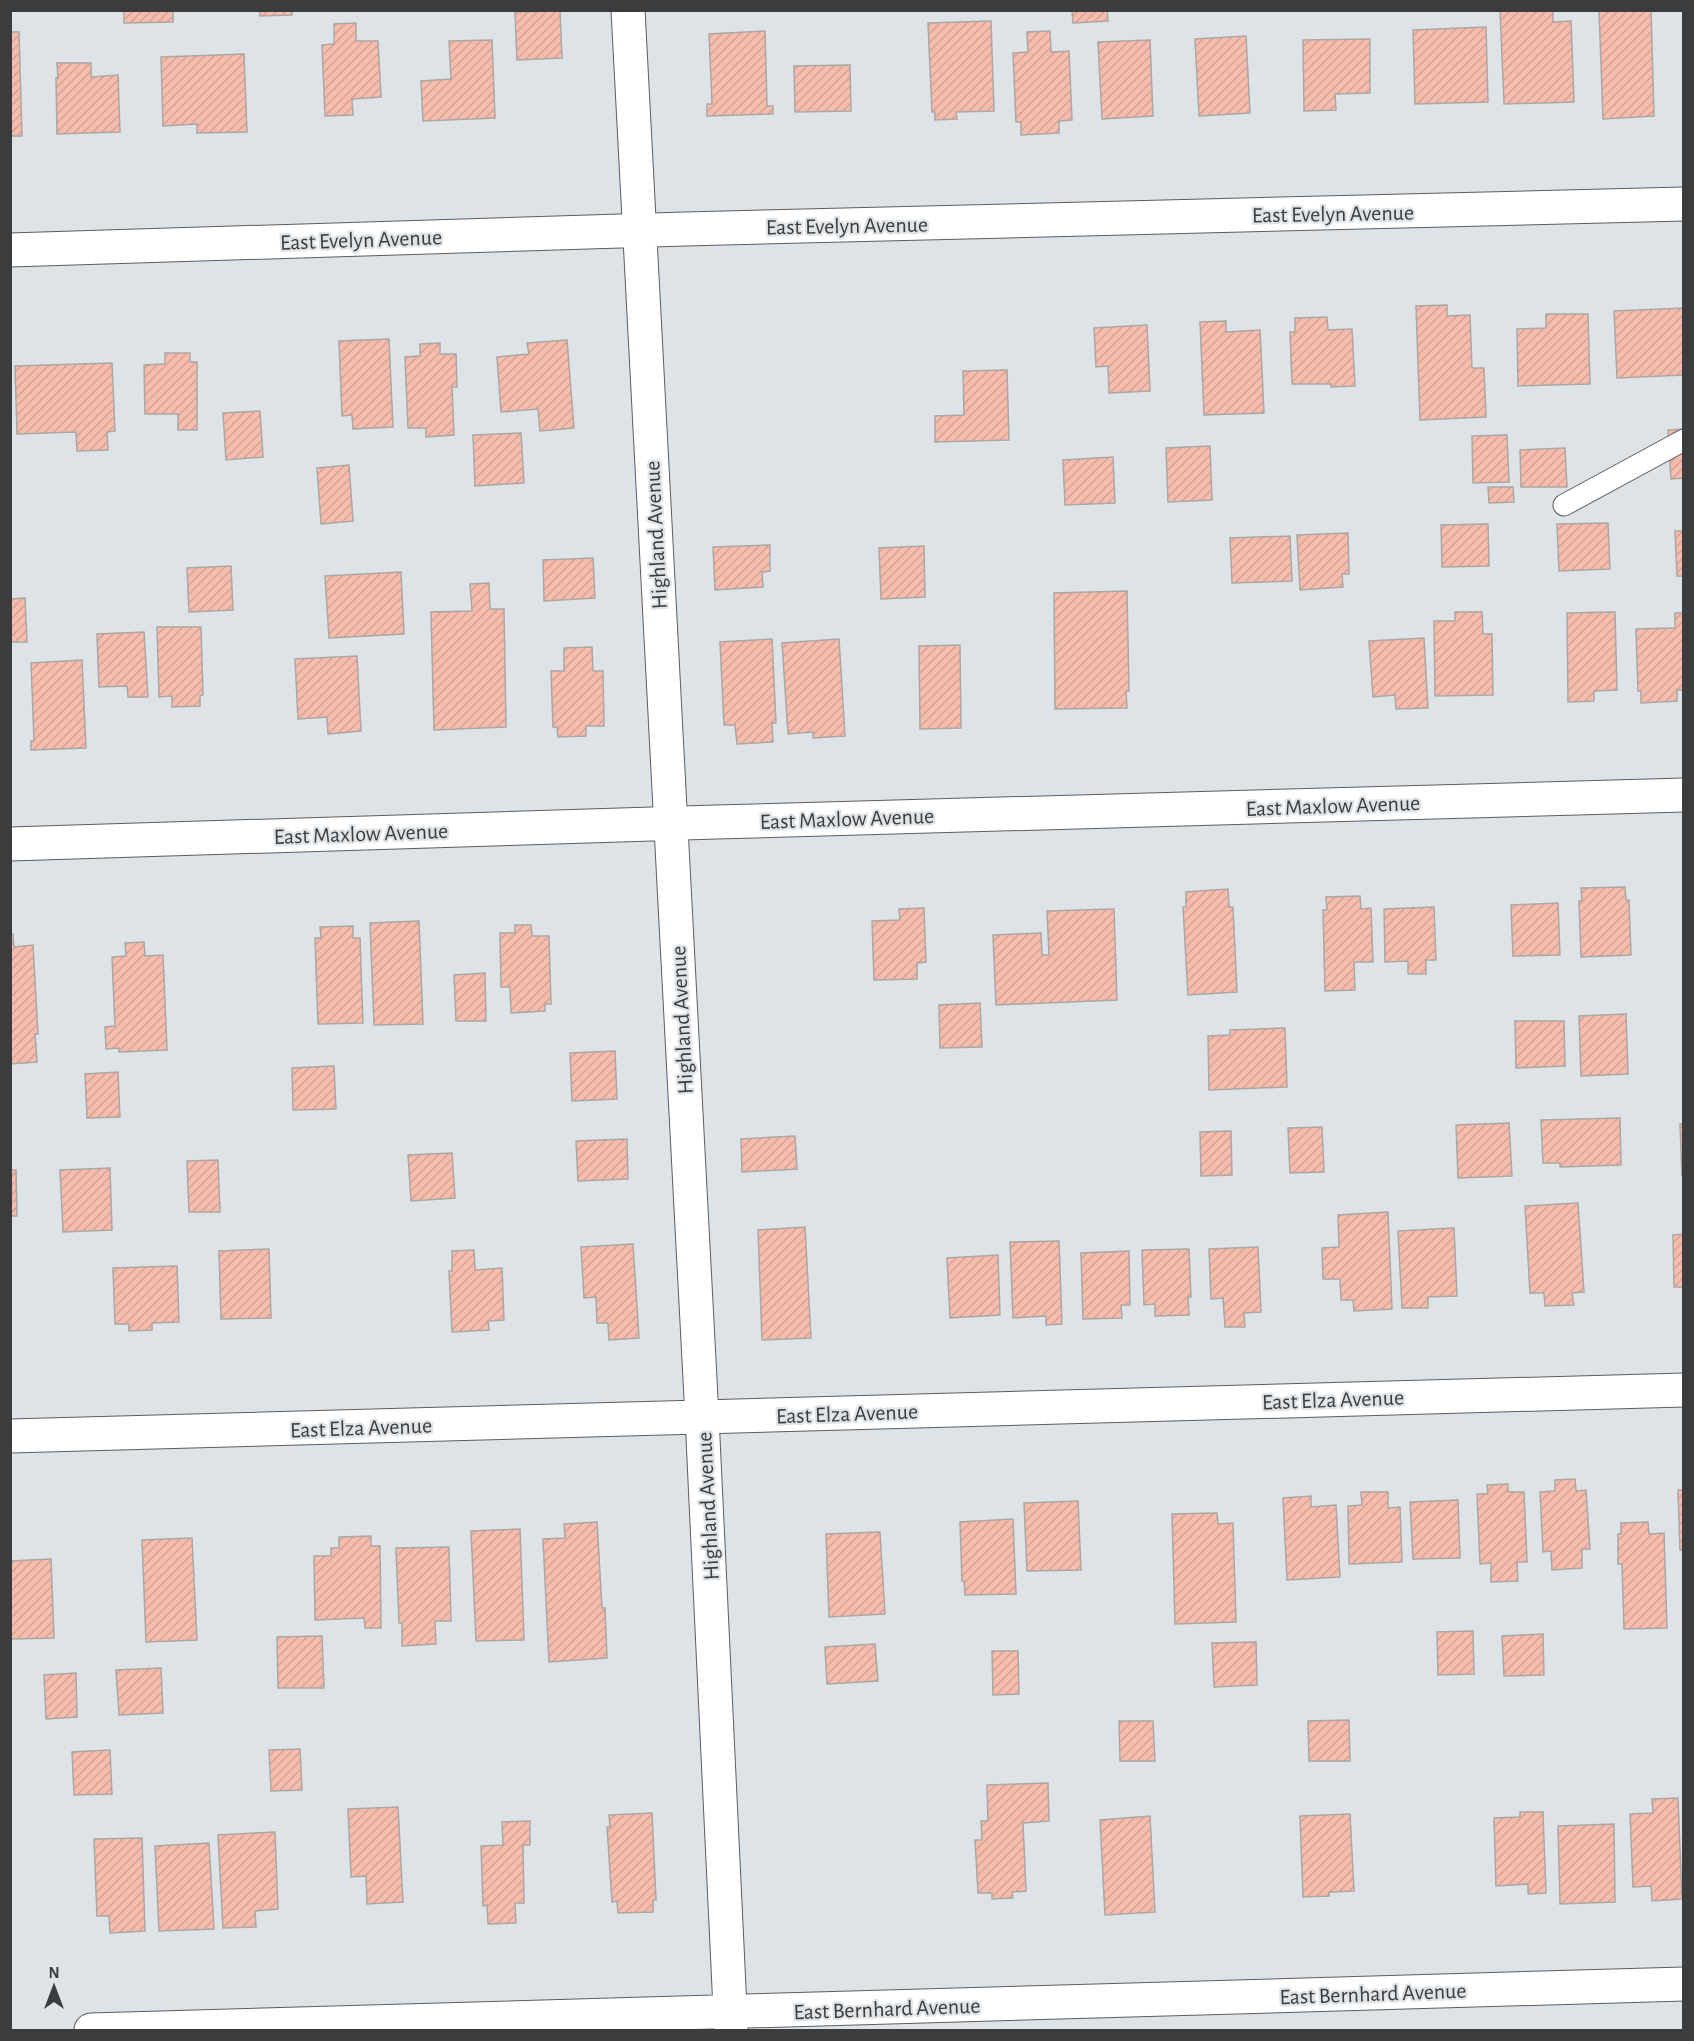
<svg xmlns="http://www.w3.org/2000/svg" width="1694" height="2041" viewBox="0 0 1694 2041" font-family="'Alegreya Sans',sans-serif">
	<defs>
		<pattern id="building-hatch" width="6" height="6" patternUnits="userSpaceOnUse" patternTransform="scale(1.5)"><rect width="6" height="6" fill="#f7bdac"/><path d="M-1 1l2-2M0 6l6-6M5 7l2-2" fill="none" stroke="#d4a395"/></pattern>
	</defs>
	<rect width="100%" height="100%" fill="#dee3e7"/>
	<path fill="url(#building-hatch)" stroke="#aca6a4" stroke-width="1.5" d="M 124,10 L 173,10 L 173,22 L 124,23 Z
		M 260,10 L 292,10 L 292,15 L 260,16 Z
		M 1072,10 L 1107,10 L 1108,21 L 1073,23 Z
		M 1500,10 L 1553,10 L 1553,22 L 1571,21 L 1574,102 L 1504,104 Z
		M 1599,10 L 1651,10 L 1654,116 L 1603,119 Z
		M 560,11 L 562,58 L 517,60 L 515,12 Z
		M 991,21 L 994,111 L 956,112 L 957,119 L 935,120 L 935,112 L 932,112 L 928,23 Z
		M 356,23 L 356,41 L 378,41 L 381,97 L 352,99 L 353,115 L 325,116 L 322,45 L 334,44 L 334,24 Z
		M 1486,27 L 1488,102 L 1415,104 L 1413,30 Z
		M 765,31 L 767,106 L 773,106 L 773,114 L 707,116 L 707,104 L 712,104 L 709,34 Z
		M 1050,31 L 1051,52 L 1069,51 L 1072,120 L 1059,121 L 1059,133 L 1021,135 L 1021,122 L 1016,122 L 1013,53 L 1028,52 L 1027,32 Z
		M 10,32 L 19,32 L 22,136 L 10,136 Z
		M 1246,36 L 1250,113 L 1199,116 L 1195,39 Z
		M 1370,39 L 1370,93 L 1335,94 L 1336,110 L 1304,111 L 1303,40 Z
		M 492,40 L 495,118 L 423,121 L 421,81 L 451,79 L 449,41 Z
		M 1150,40 L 1153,116 L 1102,119 L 1098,42 Z
		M 244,54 L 247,132 L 197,133 L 197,124 L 163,126 L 161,57 Z
		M 57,63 L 91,63 L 91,77 L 118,75 L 120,132 L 57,134 L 56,78 L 58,78 Z
		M 850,65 L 851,111 L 795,112 L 794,66 Z
		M 1447,305 L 1447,316 L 1470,315 L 1472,368 L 1484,368 L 1486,417 L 1420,420 L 1416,306 Z
		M 1684,308 L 1684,375 L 1617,378 L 1614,311 Z
		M 1546,314 L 1588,314 L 1590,384 L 1518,386 L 1517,329 L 1546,328 Z
		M 1327,317 L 1328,330 L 1352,329 L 1355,386 L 1331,387 L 1331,384 L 1292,384 L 1290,332 L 1295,332 L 1295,318 Z
		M 1226,321 L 1226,332 L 1260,330 L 1264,413 L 1204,415 L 1200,322 Z
		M 1147,325 L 1150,391 L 1109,393 L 1108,366 L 1096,367 L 1094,328 Z
		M 389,339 L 393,427 L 353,429 L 352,415 L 342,416 L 339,341 Z
		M 567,340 L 574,428 L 540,431 L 538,409 L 501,412 L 497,357 L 529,354 L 527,343 Z
		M 440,343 L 440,354 L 456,354 L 457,387 L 452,387 L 454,435 L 426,437 L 426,428 L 408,428 L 405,357 L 420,356 L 420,344 Z
		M 165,353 L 190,353 L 190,362 L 197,362 L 197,430 L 178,430 L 178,414 L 145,414 L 144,365 L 165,364 Z
		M 112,363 L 115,431 L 107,432 L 108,450 L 77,451 L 76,432 L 17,434 L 15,366 Z
		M 1007,370 L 1009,440 L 935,442 L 935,416 L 964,415 L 963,371 Z
		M 260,411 L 263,457 L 226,460 L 223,413 Z
		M 1684,429 L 1684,478 L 1671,479 L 1668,430 Z
		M 521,433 L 524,483 L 475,486 L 473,435 Z
		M 1507,435 L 1509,482 L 1473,483 L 1472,436 Z
		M 1210,446 L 1212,500 L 1168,502 L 1166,448 Z
		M 1565,448 L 1567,487 L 1521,487 L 1520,450 Z
		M 1113,457 L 1115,503 L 1065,505 L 1063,460 Z
		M 349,465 L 353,521 L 321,524 L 317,468 Z
		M 1488,487 L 1513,487 L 1514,502 L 1489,503 Z
		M 1608,523 L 1610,569 L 1559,571 L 1557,524 Z
		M 1488,524 L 1489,566 L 1442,567 L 1441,525 Z
		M 1675,531 L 1684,531 L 1684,576 L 1677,576 Z
		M 1348,533 L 1349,574 L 1342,574 L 1343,587 L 1300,590 L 1297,535 Z
		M 1290,536 L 1292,581 L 1232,583 L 1230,538 Z
		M 770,545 L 770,571 L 762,572 L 763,587 L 715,590 L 713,547 Z
		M 924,546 L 925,597 L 881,599 L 879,548 Z
		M 593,558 L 595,598 L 544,601 L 543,560 Z
		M 231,566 L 233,610 L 189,612 L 187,568 Z
		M 401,572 L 404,634 L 329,638 L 325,576 Z
		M 489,583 L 490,609 L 504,609 L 506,727 L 434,730 L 431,612 L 472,611 L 470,584 Z
		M 1127,591 L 1129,691 L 1126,691 L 1127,708 L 1055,709 L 1054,593 Z
		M 25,598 L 27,642 L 10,642 L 10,599 Z
		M 1455,612 L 1482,612 L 1483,634 L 1492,634 L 1493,695 L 1435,696 L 1434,621 L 1455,621 Z
		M 1615,612 L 1617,690 L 1594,691 L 1594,701 L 1568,702 L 1567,613 Z
		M 1675,613 L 1684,613 L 1684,690 L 1677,690 L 1677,701 L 1641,703 L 1641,691 L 1638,691 L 1636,629 L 1675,628 Z
		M 157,627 L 201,627 L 203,695 L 200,695 L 200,706 L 172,707 L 172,696 L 159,697 Z
		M 144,632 L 148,697 L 128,697 L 127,686 L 99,687 L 97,634 Z
		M 1424,638 L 1428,708 L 1396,709 L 1395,695 L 1373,697 L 1369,641 Z
		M 772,639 L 776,723 L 772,723 L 773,742 L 737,744 L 735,725 L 724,725 L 720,642 Z
		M 839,639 L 845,736 L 813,738 L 813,732 L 788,734 L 782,643 Z
		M 960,645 L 961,728 L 920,729 L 919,646 Z
		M 592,647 L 593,671 L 603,671 L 604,726 L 586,726 L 586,736 L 558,737 L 557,727 L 553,727 L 551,671 L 564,671 L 564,648 Z
		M 357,656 L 361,731 L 328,734 L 327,717 L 298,719 L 295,659 Z
		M 82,660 L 86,748 L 31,750 L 31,741 L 34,741 L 31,663 Z
		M 1625,887 L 1626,900 L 1629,900 L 1631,955 L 1581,957 L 1579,901 L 1582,901 L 1581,888 Z
		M 1228,889 L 1229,907 L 1233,907 L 1237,992 L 1188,995 L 1183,907 L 1186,907 L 1186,892 Z
		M 1360,896 L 1361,909 L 1371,908 L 1373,962 L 1354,962 L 1355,990 L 1325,991 L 1323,910 L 1327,910 L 1326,897 Z
		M 1558,903 L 1560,955 L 1513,956 L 1511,905 Z
		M 1434,907 L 1436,960 L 1426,960 L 1426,974 L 1408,974 L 1408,961 L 1385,962 L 1384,909 Z
		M 924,908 L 926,962 L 917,963 L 917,979 L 874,980 L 872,921 L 900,920 L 899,909 Z
		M 1114,909 L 1117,1000 L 996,1005 L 993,935 L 1041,933 L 1042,955 L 1049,955 L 1047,911 Z
		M 419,921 L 423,1024 L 374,1025 L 370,923 Z
		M 515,925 L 531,925 L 532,936 L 549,936 L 551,1004 L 545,1004 L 545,1011 L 511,1013 L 510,987 L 501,987 L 500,933 L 515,933 Z
		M 353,926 L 353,938 L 360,938 L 363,1023 L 318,1024 L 315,938 L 321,938 L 320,927 Z
		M 10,934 L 13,934 L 14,947 L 33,945 L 38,1034 L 35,1034 L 37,1062 L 10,1064 Z
		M 144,942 L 145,956 L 163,955 L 167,1050 L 119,1052 L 119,1048 L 106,1049 L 105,1027 L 115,1026 L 112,957 L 126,956 L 125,943 Z
		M 485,973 L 486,1021 L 456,1021 L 454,975 Z
		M 980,1003 L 982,1047 L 940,1048 L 939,1005 Z
		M 1626,1014 L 1628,1074 L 1581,1076 L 1579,1016 Z
		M 1515,1021 L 1564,1021 L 1565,1066 L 1516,1068 Z
		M 1285,1028 L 1287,1087 L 1209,1090 L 1208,1036 L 1230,1035 L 1230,1030 Z
		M 615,1051 L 617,1099 L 572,1101 L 570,1053 Z
		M 334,1066 L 336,1109 L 293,1110 L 292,1068 Z
		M 118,1072 L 120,1117 L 87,1118 L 85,1074 Z
		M 1620,1118 L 1621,1165 L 1560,1167 L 1560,1163 L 1543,1163 L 1541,1120 Z
		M 1509,1123 L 1512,1176 L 1458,1178 L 1456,1125 Z
		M 1680,1124 L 1684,1124 L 1684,1176 L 1682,1176 Z
		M 1322,1127 L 1324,1172 L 1290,1173 L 1288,1128 Z
		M 1231,1131 L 1232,1175 L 1201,1176 L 1200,1132 Z
		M 795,1136 L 797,1169 L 742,1172 L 741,1139 Z
		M 627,1139 L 628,1179 L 578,1181 L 576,1141 Z
		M 452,1153 L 455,1198 L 411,1201 L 408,1155 Z
		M 218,1160 L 220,1212 L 189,1212 L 187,1161 Z
		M 110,1168 L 112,1230 L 63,1232 L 60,1170 Z
		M 10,1170 L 16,1170 L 17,1216 L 10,1216 Z
		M 1578,1203 L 1584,1292 L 1572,1293 L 1574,1305 L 1545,1306 L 1544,1293 L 1530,1293 L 1525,1206 Z
		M 1388,1212 L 1392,1309 L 1354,1311 L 1353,1300 L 1341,1300 L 1340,1279 L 1323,1279 L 1322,1248 L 1339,1247 L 1338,1215 Z
		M 805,1227 L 811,1338 L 762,1340 L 758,1230 Z
		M 1454,1228 L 1457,1296 L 1428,1297 L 1428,1308 L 1402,1308 L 1398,1231 Z
		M 1684,1234 L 1684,1287 L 1674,1287 L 1673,1235 Z
		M 1059,1241 L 1062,1324 L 1046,1325 L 1046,1316 L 1013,1318 L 1010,1242 Z
		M 633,1244 L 639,1338 L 609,1340 L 608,1323 L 597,1323 L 596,1297 L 584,1298 L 581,1247 Z
		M 1258,1247 L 1261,1312 L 1244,1313 L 1245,1327 L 1225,1327 L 1223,1298 L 1211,1299 L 1209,1249 Z
		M 269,1249 L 271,1318 L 221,1319 L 219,1251 Z
		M 1189,1249 L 1191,1297 L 1188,1297 L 1189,1315 L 1155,1316 L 1155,1304 L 1144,1305 L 1142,1250 Z
		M 474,1250 L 475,1270 L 502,1268 L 504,1320 L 488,1321 L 489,1330 L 452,1332 L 449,1271 L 452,1271 L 452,1251 Z
		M 1129,1251 L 1130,1305 L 1121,1305 L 1122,1318 L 1083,1319 L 1081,1253 Z
		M 998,1255 L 1000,1315 L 950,1318 L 947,1258 Z
		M 177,1266 L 179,1322 L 152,1323 L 152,1330 L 129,1331 L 129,1324 L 115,1324 L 113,1268 Z
		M 1575,1479 L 1576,1491 L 1586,1490 L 1590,1549 L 1582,1549 L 1582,1568 L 1552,1570 L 1551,1551 L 1543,1552 L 1540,1492 L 1555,1491 L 1555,1480 Z
		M 1508,1484 L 1508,1492 L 1524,1492 L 1527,1562 L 1517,1562 L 1518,1581 L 1491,1582 L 1491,1563 L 1480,1564 L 1477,1494 L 1488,1494 L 1487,1485 Z
		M 1678,1490 L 1684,1490 L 1684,1550 L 1680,1550 Z
		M 1361,1492 L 1388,1492 L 1388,1508 L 1400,1507 L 1402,1562 L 1349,1564 L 1348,1506 L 1362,1505 Z
		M 1311,1496 L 1311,1507 L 1336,1505 L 1340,1577 L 1287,1580 L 1283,1498 Z
		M 1458,1500 L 1460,1558 L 1413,1559 L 1410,1502 Z
		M 1078,1501 L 1081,1570 L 1027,1571 L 1024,1503 Z
		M 1217,1513 L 1218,1524 L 1233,1523 L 1236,1622 L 1175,1624 L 1172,1514 Z
		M 1013,1519 L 1016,1594 L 965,1595 L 964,1581 L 962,1581 L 960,1522 Z
		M 597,1522 L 602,1608 L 605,1608 L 607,1658 L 549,1662 L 543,1539 L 565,1538 L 564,1524 Z
		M 1648,1522 L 1649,1534 L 1664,1533 L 1667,1628 L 1624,1629 L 1622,1564 L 1618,1564 L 1618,1534 L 1621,1534 L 1621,1523 Z
		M 520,1529 L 524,1640 L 476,1641 L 471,1531 Z
		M 880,1532 L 885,1614 L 829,1617 L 826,1534 Z
		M 371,1536 L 371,1546 L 380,1546 L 381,1628 L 365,1628 L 364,1618 L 315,1620 L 314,1556 L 331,1556 L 331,1548 L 339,1548 L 339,1537 Z
		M 192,1538 L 197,1640 L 146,1642 L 142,1540 Z
		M 449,1547 L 451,1621 L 435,1621 L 436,1644 L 402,1646 L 402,1623 L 399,1623 L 396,1548 Z
		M 51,1559 L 54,1638 L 10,1639 L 10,1561 Z
		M 1473,1631 L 1474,1674 L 1438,1675 L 1437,1632 Z
		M 1543,1634 L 1544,1675 L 1504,1676 L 1502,1636 Z
		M 322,1636 L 324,1688 L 278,1688 L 277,1637 Z
		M 1256,1642 L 1257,1685 L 1214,1687 L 1212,1643 Z
		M 875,1644 L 878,1681 L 827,1684 L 825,1647 Z
		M 992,1651 L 1018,1651 L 1019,1694 L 993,1695 Z
		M 161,1668 L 163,1713 L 119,1715 L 116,1670 Z
		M 76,1673 L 77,1717 L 46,1719 L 44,1675 Z
		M 1349,1720 L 1350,1761 L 1309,1761 L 1308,1721 Z
		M 1119,1721 L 1153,1721 L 1155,1761 L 1120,1761 Z
		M 300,1749 L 302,1790 L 271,1791 L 269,1750 Z
		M 110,1750 L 112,1794 L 74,1795 L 72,1752 Z
		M 1048,1783 L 1049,1821 L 1023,1823 L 1026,1891 L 1012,1892 L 1013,1898 L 992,1899 L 992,1893 L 978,1893 L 975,1840 L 982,1840 L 981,1821 L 988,1821 L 987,1785 Z
		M 1678,1798 L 1682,1899 L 1652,1901 L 1651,1886 L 1633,1887 L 1630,1814 L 1653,1813 L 1652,1799 Z
		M 398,1807 L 403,1902 L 367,1904 L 366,1876 L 351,1877 L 348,1809 Z
		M 1520,1812 L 1543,1812 L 1546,1893 L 1528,1894 L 1528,1884 L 1496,1886 L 1494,1818 L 1520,1817 Z
		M 652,1813 L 656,1900 L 653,1900 L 653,1912 L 618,1913 L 617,1901 L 612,1902 L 607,1827 L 610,1827 L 609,1815 Z
		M 1350,1814 L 1354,1891 L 1329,1892 L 1329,1896 L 1303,1897 L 1300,1816 Z
		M 1150,1816 L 1155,1912 L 1105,1915 L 1100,1820 Z
		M 530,1821 L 530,1845 L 523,1845 L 524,1903 L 515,1903 L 516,1923 L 488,1924 L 487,1905 L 483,1906 L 481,1846 L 503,1845 L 502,1822 Z
		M 1614,1824 L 1615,1902 L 1560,1904 L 1558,1826 Z
		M 275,1832 L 278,1909 L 255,1911 L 256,1927 L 223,1928 L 218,1835 Z
		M 142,1838 L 145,1931 L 110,1933 L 109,1916 L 97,1916 L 94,1839 Z
		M 209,1843 L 214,1929 L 159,1931 L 155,1846 Z"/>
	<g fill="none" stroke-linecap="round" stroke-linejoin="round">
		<defs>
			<path id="service" d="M 1564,505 L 1684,440"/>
			<path id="minor" d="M 628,10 L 702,1417 L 731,2030
				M 10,250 L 685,229 L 1684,204
				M 10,844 L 716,822 L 1684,795
				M 10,1436 L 1684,1390
				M 91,2030 L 1684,1984"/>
		</defs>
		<use href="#service" stroke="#5a5e62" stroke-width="23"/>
		<use href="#minor" stroke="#5a5e62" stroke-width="35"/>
		<use href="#service" stroke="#fff" stroke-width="21"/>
		<use href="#minor" stroke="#fff" stroke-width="33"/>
	</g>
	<g text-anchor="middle" stroke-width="4.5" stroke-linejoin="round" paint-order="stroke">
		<g font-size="22" fill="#3a3c3e" stroke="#dee3e7">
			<text transform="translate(1333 213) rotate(-1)" y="8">East Evelyn Avenue</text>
			<text transform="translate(847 225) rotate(-1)" y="8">East Evelyn Avenue</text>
			<text transform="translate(361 239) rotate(-2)" y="8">East Evelyn Avenue</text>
			<text transform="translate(655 535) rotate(-93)" y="8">Highland Avenue</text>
			<text transform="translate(1333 805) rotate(-2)" y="8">East Maxlow Avenue</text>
			<text transform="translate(847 818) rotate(-2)" y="8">East Maxlow Avenue</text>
			<text transform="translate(361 833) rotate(-2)" y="8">East Maxlow Avenue</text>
			<text transform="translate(681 1020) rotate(-93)" y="8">Highland Avenue</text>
			<text transform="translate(1333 1399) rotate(-2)" y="8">East Elza Avenue</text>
			<text transform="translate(847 1413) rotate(-2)" y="8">East Elza Avenue</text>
			<text transform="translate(361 1427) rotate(-2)" y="8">East Elza Avenue</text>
			<text transform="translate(707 1506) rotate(-93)" y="8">Highland Avenue</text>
			<text transform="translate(1373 1993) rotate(-2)" y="8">East Bernhard Avenue</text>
			<text transform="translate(887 2008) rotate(-2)" y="8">East Bernhard Avenue</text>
		</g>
	</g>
	<rect width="1694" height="2041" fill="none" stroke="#3a3c3e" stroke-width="24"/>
	<g transform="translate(54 1987)" stroke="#dee3e7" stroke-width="4.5" paint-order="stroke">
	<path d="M0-4.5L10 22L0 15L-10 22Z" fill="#3a3c3e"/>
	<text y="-9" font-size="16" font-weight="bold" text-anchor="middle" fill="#3a3c3e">N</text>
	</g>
</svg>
